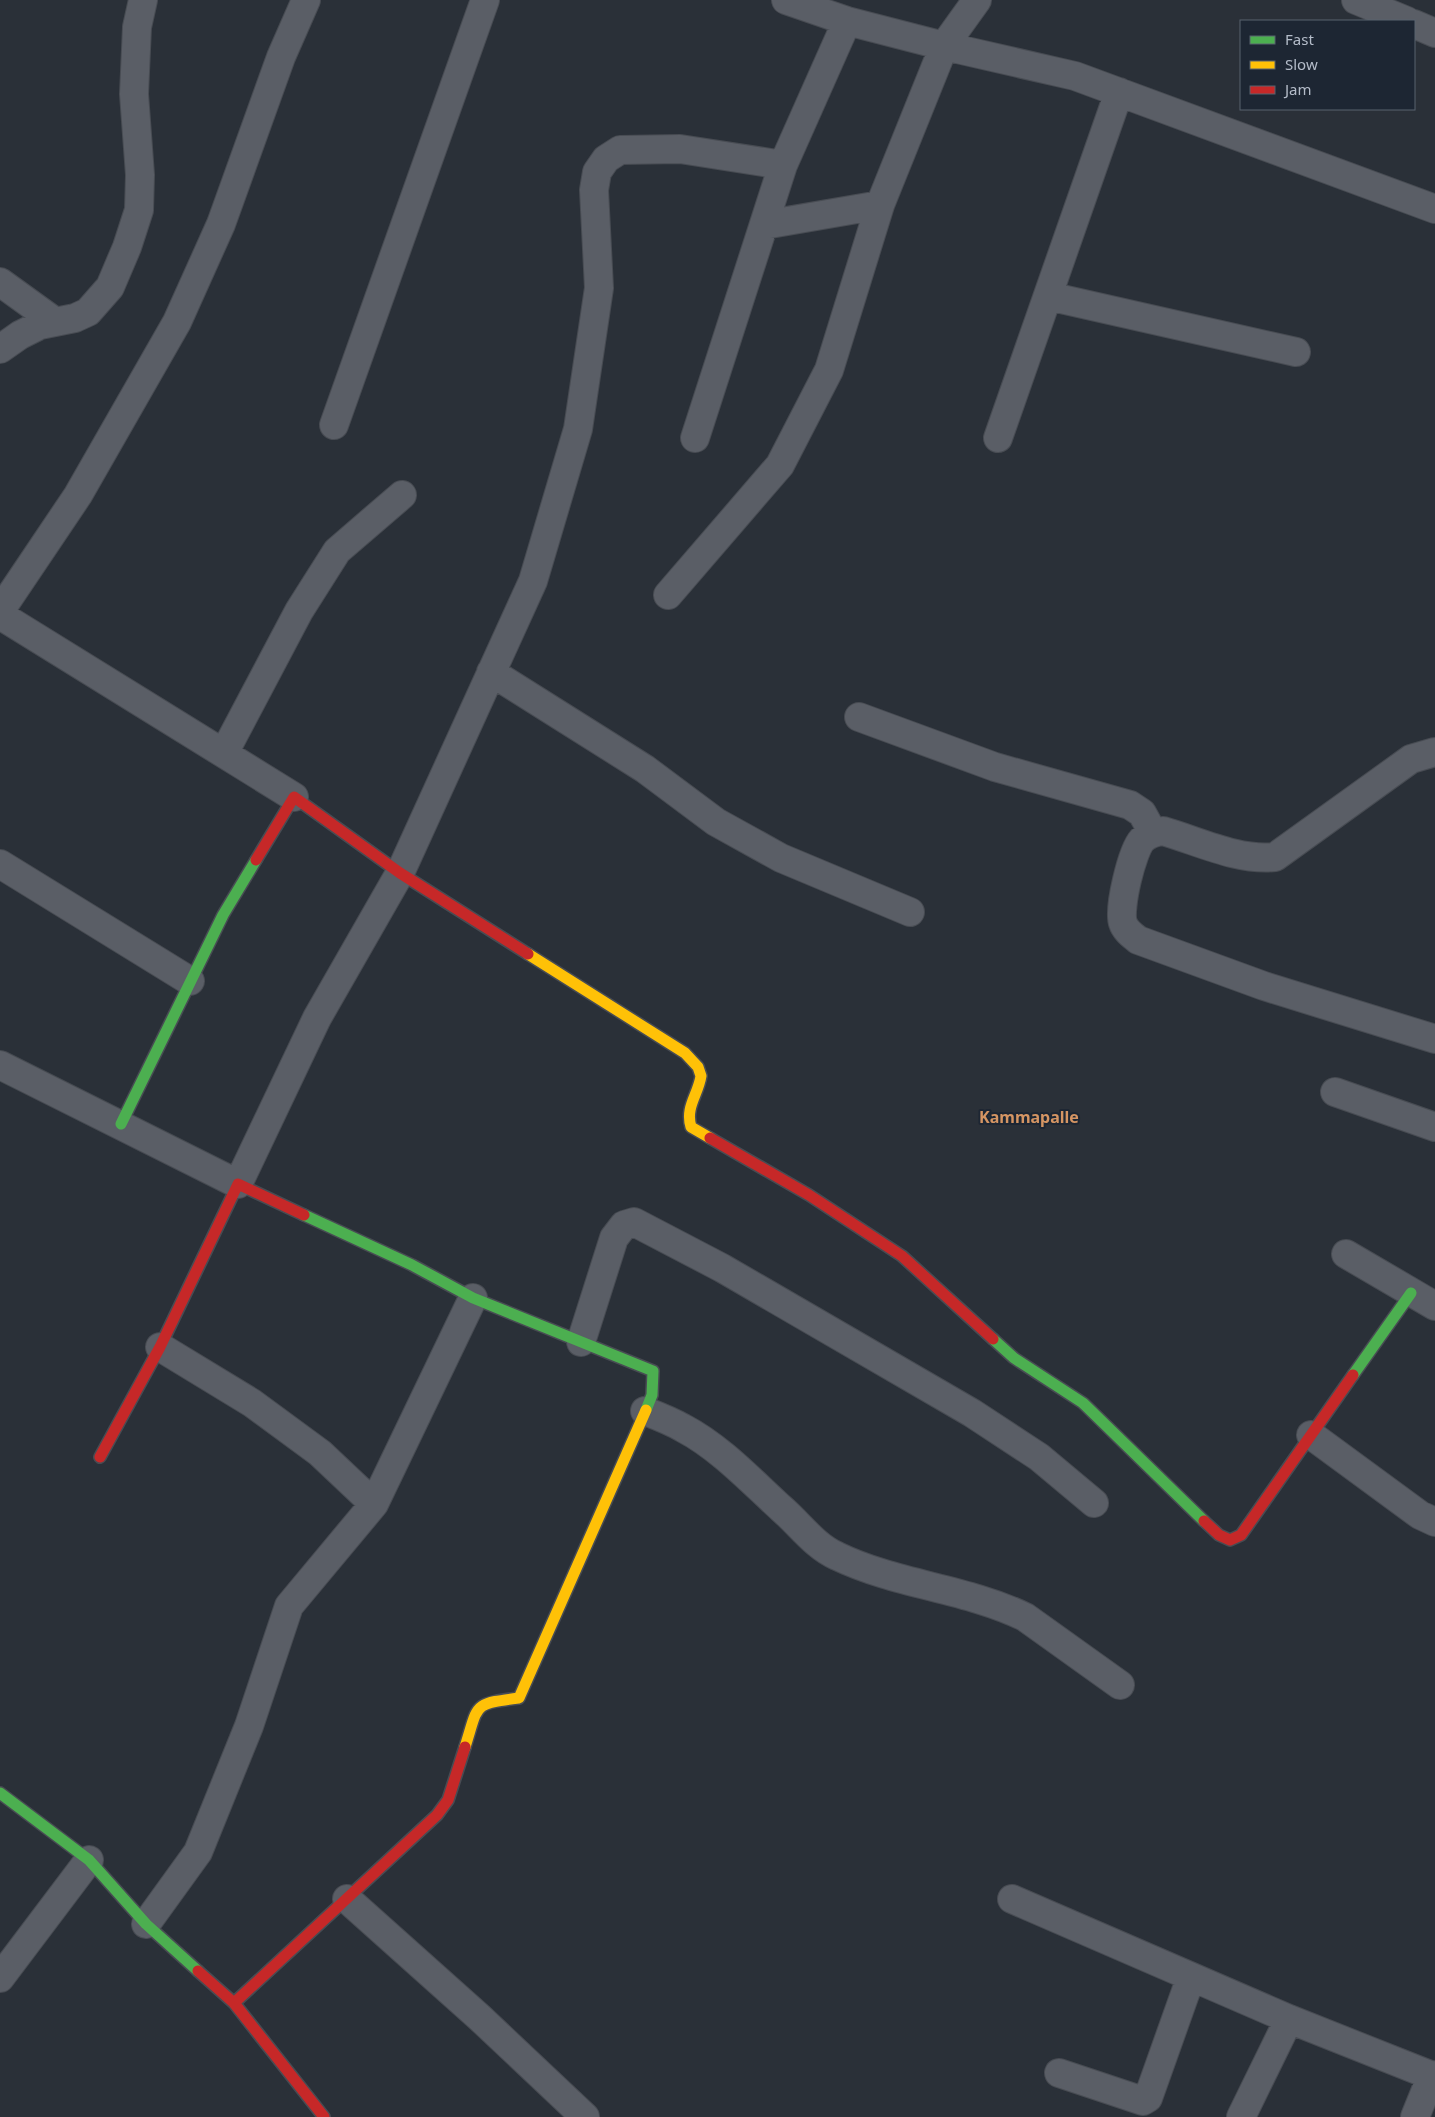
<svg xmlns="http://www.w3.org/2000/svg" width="1435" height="2117" viewBox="0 0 1435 2117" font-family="'Noto Sans',sans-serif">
	<rect width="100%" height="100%" fill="#2a3038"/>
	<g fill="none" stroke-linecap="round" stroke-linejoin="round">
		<defs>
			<path id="street" d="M 786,0 L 847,21 L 944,46 L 1075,76 L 1435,209
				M 1356,0 L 1407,21
				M 1414,24 L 1435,33
				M 764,225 L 880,205
				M 0,282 L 54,321
				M 1048,296 L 1296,352
				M 0,349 L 20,335 L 40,325 L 75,318 L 88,312 L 110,287 L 127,247 L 139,210 L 140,175 L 134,94 L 137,27 L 143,0
				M 334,425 L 485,0
				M 695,438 L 783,165 L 847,21
				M 998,438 L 1119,92
				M 668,595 L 780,465 L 829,370 L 880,205 L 944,46 L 977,0
				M 0,611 L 78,495 L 177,322 L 221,224 L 281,57 L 306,0
				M 0,615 L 294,797
				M 491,672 L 645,769 L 716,822 L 781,858 L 910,912
				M 859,717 L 995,767 L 1130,805 L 1142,813 L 1153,833
				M 1435,752 L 1411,759 L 1275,857 C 1238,861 1198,841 1163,831 C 1156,832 1148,834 1142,840 C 1132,851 1118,909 1123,923 C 1125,930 1132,935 1138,940 L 1264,986 L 1435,1039
				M 224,753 L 299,611 L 337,551 L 402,495
				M 0,864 L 190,981
				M 0,1065 L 238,1184 L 317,1018 L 400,873 L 533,581 L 578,429 L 599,288 L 594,190 L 597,172 L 606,159 L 620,150 L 680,149 L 783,165
				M 1335,1092 L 1435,1127
				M 1346,1254 L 1435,1306
				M 581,1342 L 614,1238 L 624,1225 L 634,1222 L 722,1268 L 972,1413 L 1039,1457 L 1094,1503
				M 160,1347 L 252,1403 L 320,1453 L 374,1504
				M 645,1411 C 658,1416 671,1421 683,1428 C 721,1448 752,1482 783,1510 C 801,1526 815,1546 837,1556 C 897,1585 965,1588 1025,1617 L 1120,1685
				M 1311,1435 L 1420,1515 L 1435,1522
				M 347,1899 L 479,2017 L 585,2117
				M 1012,1899 L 1289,2019 L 1435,2077
				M 146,1924 L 198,1852 L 249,1726 L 289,1606 L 374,1504 L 473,1298
				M 0,1978 L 89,1860
				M 1059,2073 L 1143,2101 L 1148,2098 L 1191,1977
				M 1241,2117 L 1289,2019
				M 1415,2117 L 1432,2075"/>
			<path id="fast" d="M 121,1124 L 223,915 L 256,860
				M 304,1215 L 412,1265 L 473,1298 L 653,1371 L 652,1395 L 646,1410
				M 993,1339 L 1014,1358 L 1083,1403 L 1204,1521
				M 1353,1375 L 1411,1293
				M 0,1793 L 89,1860 L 146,1924 L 198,1971"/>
			<path id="slow" d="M 528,954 L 685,1053 L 698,1067 L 701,1076 C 698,1095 685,1107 691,1127 L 710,1138
				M 465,1747 C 479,1703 472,1704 519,1698 L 646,1410"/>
			<path id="jam" d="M 256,860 L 294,797 L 400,873 L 528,954
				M 710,1138 L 809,1195 L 902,1256 L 993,1339
				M 100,1457 L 160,1347 L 238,1184 L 304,1215
				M 1204,1521 L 1219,1535 L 1230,1540 L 1241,1535 L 1353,1375
				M 198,1971 L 234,2003 L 324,2117
				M 234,2003 L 437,1815 L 448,1800 L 465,1747"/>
		</defs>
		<use href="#street" stroke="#484c53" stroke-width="30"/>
		<use href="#fast" stroke="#484c53" stroke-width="14"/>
		<use href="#slow" stroke="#484c53" stroke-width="14"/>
		<use href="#jam" stroke="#484c53" stroke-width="14"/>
		<use href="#street" stroke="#5a5e66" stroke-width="28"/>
		<use href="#fast" stroke="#4caf50" stroke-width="11"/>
		<use href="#slow" stroke="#ffc107" stroke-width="11"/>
		<use href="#jam" stroke="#c62828" stroke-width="11"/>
	</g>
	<g text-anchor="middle" stroke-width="4" stroke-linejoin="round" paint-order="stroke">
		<g font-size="16" font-weight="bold" fill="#d59563" stroke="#1d2633">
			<text x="1029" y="1123">Kammapalle</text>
		</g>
	</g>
	<rect x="1240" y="20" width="175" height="90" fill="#1d2633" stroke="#59626f"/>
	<rect x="1250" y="36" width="25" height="8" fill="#4caf50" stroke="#59626f"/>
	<text x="1285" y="45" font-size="15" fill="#b4bcc9">Fast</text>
	<rect x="1250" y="61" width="25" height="8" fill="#ffc107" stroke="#59626f"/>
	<text x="1285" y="70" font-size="15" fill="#b4bcc9">Slow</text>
	<rect x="1250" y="86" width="25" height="8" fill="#c62828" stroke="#59626f"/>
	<text x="1285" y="95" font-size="15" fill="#b4bcc9">Jam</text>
</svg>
